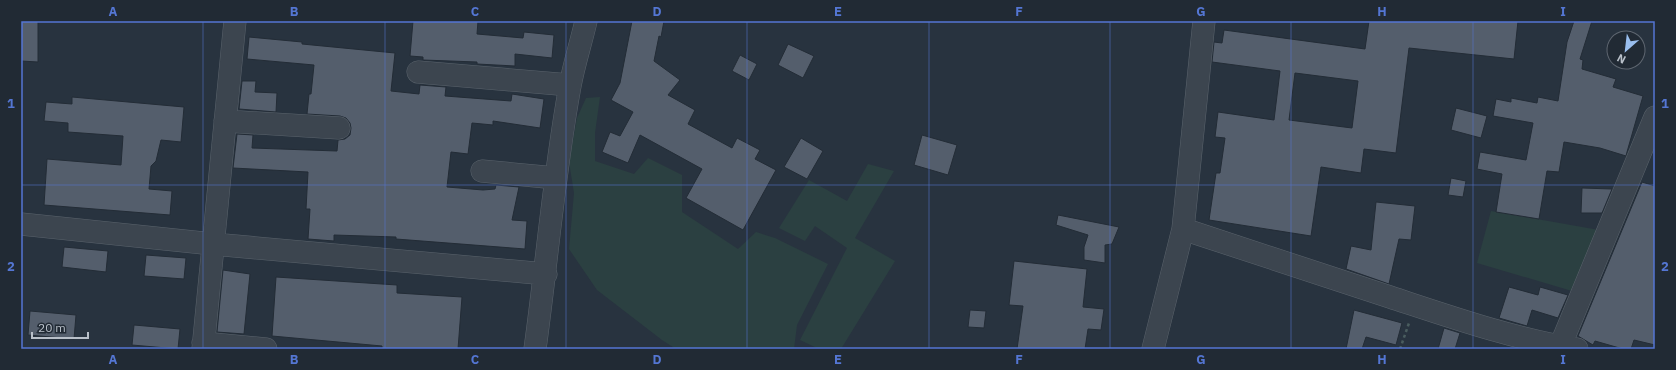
<svg xmlns="http://www.w3.org/2000/svg" width="1676" height="370" viewBox="0 0 1676 370" font-family="'IBM Plex Sans',sans-serif">
	<rect width="100%" height="100%" fill="#28333f"/>
	<path fill="#2b4041" d="M 600,97 L 595,133 L 595,161 L 634,174 L 648,158 L 682,175 L 682,212 L 738,249 L 756,232 L 775,238 L 828,264 L 797,325 L 794,349 L 676,349 L 662,340 L 597,290 L 569,249 L 574,193 L 569,162 L 577,118 L 586,98 Z
		M 868,164 L 894,171 L 855,238 L 895,261 L 841,349 L 819,349 L 800,340 L 847,248 L 815,226 L 805,241 L 779,228 L 809,180 L 847,201 Z
		M 1491,211 L 1599,230 L 1572,291 L 1477,263 Z"/>
	<path fill="#545e6c" stroke="#232c36" fill-rule="evenodd" d="M 21,21 L 38,21 L 38,62 L 21,61 Z
		M 413,21 L 478,21 L 477,34 L 523,38 L 524,32 L 554,35 L 552,58 L 515,54 L 515,66 L 477,64 L 477,62 L 423,60 L 423,57 L 410,56 Z
		M 632,21 L 664,21 L 661,37 L 659,36 L 654,61 L 680,80 L 668,95 L 695,110 L 688,124 L 732,148 L 737,138 L 760,150 L 755,159 L 776,170 L 743,230 L 686,198 L 702,169 L 640,135 L 628,163 L 602,152 L 610,132 L 620,136 L 633,112 L 611,100 L 620,83 Z
		M 1369,21 L 1518,21 L 1514,59 L 1409,48 L 1396,153 L 1364,149 L 1361,173 L 1321,167 L 1311,236 L 1209,220 L 1216,173 L 1220,173 L 1225,138 L 1215,137 L 1218,112 L 1274,120 L 1280,71 L 1212,62 L 1214,42 L 1222,43 L 1224,30 L 1365,49 ZM 1295,73 L 1358,81 L 1352,128 L 1289,120 Z
		M 1574,21 L 1592,21 L 1580,59 L 1583,60 L 1582,69 L 1616,79 L 1613,87 L 1643,96 L 1627,152 L 1626,156 L 1600,148 L 1564,142 L 1559,172 L 1547,171 L 1539,219 L 1496,212 L 1502,174 L 1477,169 L 1480,152 L 1526,160 L 1533,123 L 1493,116 L 1496,99 L 1511,102 L 1511,98 L 1537,103 L 1538,97 L 1558,101 L 1567,42 Z
		M 249,37 L 302,42 L 302,44 L 395,53 L 391,91 L 419,94 L 420,85 L 446,87 L 445,96 L 511,101 L 512,94 L 544,99 L 540,128 L 493,121 L 493,125 L 472,123 L 468,154 L 451,152 L 447,187 L 483,190 L 495,189 L 496,185 L 519,187 L 512,220 L 527,221 L 525,249 L 396,239 L 396,237 L 334,235 L 334,241 L 308,239 L 310,209 L 306,209 L 308,172 L 233,168 L 237,134 L 253,135 L 252,148 L 337,151 L 338,140 L 345,139 L 350,135 L 351,128 L 350,123 L 346,118 L 340,116 L 307,114 L 309,94 L 311,94 L 314,65 L 247,59 Z
		M 788,44 L 814,56 L 803,78 L 778,65 Z
		M 740,55 L 757,64 L 749,80 L 732,71 Z
		M 242,81 L 256,81 L 255,92 L 277,93 L 276,112 L 239,109 Z
		M 72,97 L 184,107 L 181,142 L 161,140 L 156,161 L 151,166 L 149,189 L 172,191 L 170,215 L 44,205 L 47,159 L 121,165 L 123,136 L 68,132 L 68,123 L 44,121 L 46,102 L 72,104 Z
		M 1456,108 L 1487,116 L 1481,138 L 1451,130 Z
		M 922,135 L 957,145 L 948,175 L 914,165 Z
		M 801,138 L 823,151 L 807,179 L 784,167 Z
		M 1451,178 L 1466,181 L 1463,197 L 1448,195 Z
		M 1642,182 L 1655,186 L 1655,345 L 1634,340 L 1631,349 L 1623,349 L 1595,341 L 1593,345 L 1578,336 Z
		M 1582,188 L 1612,189 L 1602,213 L 1581,213 Z
		M 1376,202 L 1415,206 L 1411,240 L 1399,239 L 1389,284 L 1346,269 L 1351,246 L 1371,250 Z
		M 1058,215 L 1119,227 L 1112,244 L 1105,245 L 1105,263 L 1084,260 L 1084,247 L 1088,235 L 1056,225 Z
		M 64,247 L 108,251 L 106,272 L 62,267 Z
		M 146,255 L 186,258 L 184,279 L 144,276 Z
		M 1014,261 L 1087,269 L 1083,307 L 1104,309 L 1101,330 L 1088,329 L 1085,349 L 1017,349 L 1023,306 L 1009,305 Z
		M 223,270 L 250,274 L 244,334 L 217,332 Z
		M 276,277 L 397,285 L 397,293 L 462,297 L 458,349 L 382,349 L 382,346 L 272,336 Z
		M 1509,287 L 1538,295 L 1540,287 L 1568,295 L 1558,318 L 1532,310 L 1527,326 L 1499,318 Z
		M 970,310 L 986,311 L 984,328 L 968,327 Z
		M 1354,310 L 1402,323 L 1396,345 L 1366,337 L 1362,349 L 1346,349 Z
		M 30,311 L 76,315 L 74,339 L 28,335 Z
		M 134,325 L 180,329 L 178,349 L 132,345 Z
		M 1444,328 L 1460,333 L 1455,349 L 1438,349 Z"/>
	<g fill="none" stroke-linecap="round" stroke-linejoin="round">
		<defs>
			<path id="minor" d="M 418,72 L 570,85
				M 225,121 L 339,128
				M 482,171 L 556,178
				M 21,224 L 213,244 L 546,274
				M 1183,229 C 1252,251 1321,274 1390,297 C 1451,317 1514,339 1577,349
				M 203,343 L 266,349
				M 203,349 L 235,21
				M 535,349 C 547,262 554,173 570,86 C 574,64 581,43 586,21
				M 1153,349 L 1183,229 L 1204,21
				M 1559,349 L 1655,117"/>
		</defs>
		<use href="#minor" stroke="#5a636c" stroke-width="23"/>
		<path stroke="#4a5d5f" stroke-width="2.5" stroke-dasharray="3 3" stroke-linecap="butt" d="M 1400,349 L 1409,323"/>
		<use href="#minor" stroke="#3c454f" stroke-width="22"/>
	</g>
	<path fill="none" stroke="#5476d3" stroke-width="1" stroke-opacity="0.55" d="M 203,21 L 203,349M 385,21 L 385,349M 566,21 L 566,349M 747,21 L 747,349M 929,21 L 929,349M 1110,21 L 1110,349M 1291,21 L 1291,349M 1473,21 L 1473,349M 21,185 L 1655,185"/>
	<rect width="1676" height="370" fill="none" stroke="#212a34" stroke-width="44"/>
	<g transform="translate(1626 50) rotate(208)"><circle r="19" fill="#212a34" stroke="#5e6670"/>
	<path d="M0-3L7 15L0 10L-7 15Z" fill="#99beee"/>
	<text y="-6" font-size="11" font-weight="bold" text-anchor="middle" fill="#b9c0c9">N</text>
	</g>
	<path d="M32 332v6h56v-6" fill="none" stroke="#b9c0c9" stroke-width="2"/>
	<text x="38" y="332" font-size="12" fill="#b9c0c9" stroke="#212a34" stroke-width="3" paint-order="stroke">20 m</text>
	<rect x="22" y="22" width="1632" height="326" fill="none" stroke="#5476d3" stroke-width="1.5"/>
	<g font-size="13" text-anchor="middle" font-weight="bold" fill="#5476d3">
		<text x="113" y="16">A</text>
		<text x="294" y="16">B</text>
		<text x="475" y="16">C</text>
		<text x="657" y="16">D</text>
		<text x="838" y="16">E</text>
		<text x="1019" y="16">F</text>
		<text x="1201" y="16">G</text>
		<text x="1382" y="16">H</text>
		<text x="1563" y="16">I</text>
		<text x="11" y="108">1</text>
		<text x="1665" y="108">1</text>
		<text x="11" y="271">2</text>
		<text x="1665" y="271">2</text>
		<text x="113" y="364">A</text>
		<text x="294" y="364">B</text>
		<text x="475" y="364">C</text>
		<text x="657" y="364">D</text>
		<text x="838" y="364">E</text>
		<text x="1019" y="364">F</text>
		<text x="1201" y="364">G</text>
		<text x="1382" y="364">H</text>
		<text x="1563" y="364">I</text>
	</g>
</svg>
